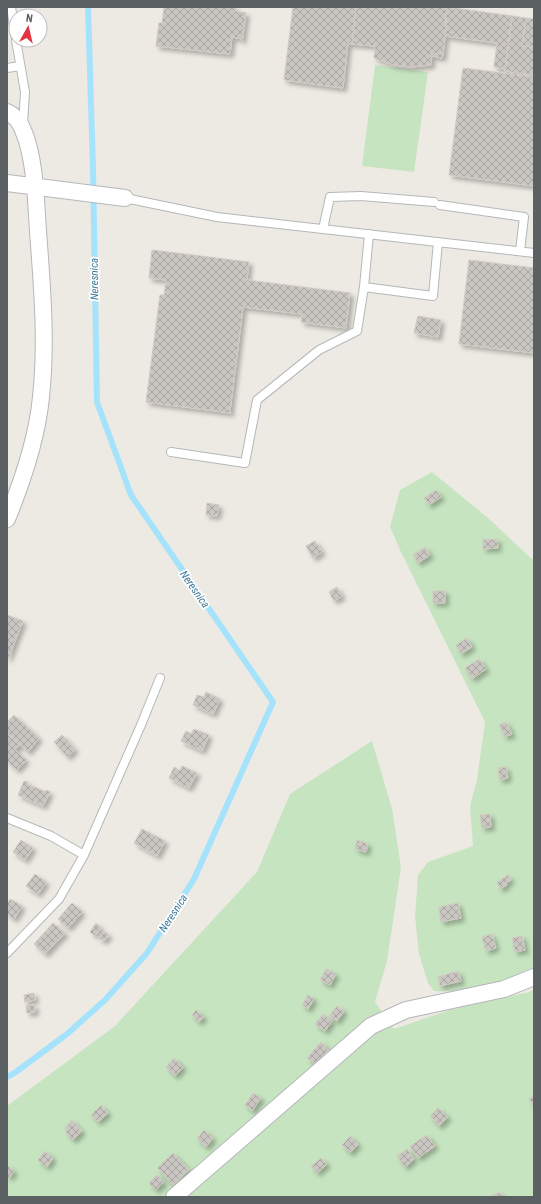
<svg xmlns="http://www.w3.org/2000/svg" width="541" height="1204" viewBox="0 0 541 1204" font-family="'Roboto Condensed',sans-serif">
	<defs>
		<pattern id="building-cross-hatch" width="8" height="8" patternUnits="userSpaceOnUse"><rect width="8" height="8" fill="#cac7c2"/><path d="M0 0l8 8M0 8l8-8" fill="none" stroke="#a7a5a1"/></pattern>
		<filter id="shadow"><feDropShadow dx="3.5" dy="3.5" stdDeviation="2" flood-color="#0004"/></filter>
	</defs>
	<rect width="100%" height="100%" fill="#edeae3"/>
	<path fill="#c6e4c0" d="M 375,65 L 428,72 L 414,172 L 362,166 Z
		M 432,472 L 488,518 L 534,561 L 534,971 C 508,982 462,993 434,991 L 428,983 L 419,954 L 415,916 L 418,875 L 428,862 L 473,846 L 470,806 L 477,780 L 485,722 L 401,552 L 390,527 L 400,490 Z
		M 372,741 L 392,809 L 401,867 L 387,961 L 375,1002 L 394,1029 L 470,1003 L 526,993 L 534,990 L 534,1197 L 7,1197 L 7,1106 L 115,1026 L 257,872 L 290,794 Z"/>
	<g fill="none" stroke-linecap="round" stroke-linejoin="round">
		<path stroke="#a5e3fc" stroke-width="6" d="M 7,1077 L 16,1072 L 67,1034 L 105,1000 L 147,953 L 194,879 L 273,702 L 131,495 L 97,402 L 93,169 L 88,7"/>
	</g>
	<path fill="url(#building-cross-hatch)" stroke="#d2cac2" filter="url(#shadow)" d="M 164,7 L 236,7 L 235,11 L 245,13 L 246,12 L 242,42 L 242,39 L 232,37 L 230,54 L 156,46 L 159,23 L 162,23 Z
		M 290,7 L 356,7 L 352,44 L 348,43 L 343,88 L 284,80 L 293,7 Z
		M 356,7 L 447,7 L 445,22 L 447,21 L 443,54 L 432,53 L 431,65 L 411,67 L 394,65 L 374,58 L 375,46 L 352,44 Z
		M 447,7 L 512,16 L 505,69 L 494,67 L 497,43 L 445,36 L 447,21 L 445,22 Z
		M 512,16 L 526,18 L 522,46 L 534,47 L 534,75 L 505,71 Z
		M 526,18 L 534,19 L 534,47 L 522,46 Z
		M 432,53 L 443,54 L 442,58 L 432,56 Z
		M 463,68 L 534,77 L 534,75 L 534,186 L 449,175 Z
		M 152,250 L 249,262 L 247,280 L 350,293 L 346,328 L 301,322 L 302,314 L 243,307 L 230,411 L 231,413 L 146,402 L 160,295 L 164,295 L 166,280 L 149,278 Z
		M 469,260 L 534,268 L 534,353 L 459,344 Z
		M 418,316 L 441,320 L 438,337 L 414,333 Z
		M 436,490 L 441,497 L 429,505 L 424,498 Z
		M 207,503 L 219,505 L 217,516 L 206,515 Z
		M 497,539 L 498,548 L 483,549 L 483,540 Z
		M 315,541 L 322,552 L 313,558 L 306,546 Z
		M 425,547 L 430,555 L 418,563 L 413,555 Z
		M 337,587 L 342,596 L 334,601 L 329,592 Z
		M 433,591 L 445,591 L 445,603 L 433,603 Z
		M 7,615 L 23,621 L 8,659 L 7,659 Z
		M 467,638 L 472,647 L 461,654 L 456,645 Z
		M 479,659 L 486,669 L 472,679 L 465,668 Z
		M 206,692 L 220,699 L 213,714 L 193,705 L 197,695 L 204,697 Z
		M 14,715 L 39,738 L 28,752 L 7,733 L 7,722 Z
		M 506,722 L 512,734 L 505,737 L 499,725 Z
		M 194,729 L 209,735 L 202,751 L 181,741 L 186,731 L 191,734 Z
		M 9,735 L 20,745 L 15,750 L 26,760 L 17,770 L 7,761 L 7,737 Z
		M 62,735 L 75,749 L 68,757 L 54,742 Z
		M 182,766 L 197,773 L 189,788 L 169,778 L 174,767 L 180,771 Z
		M 506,767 L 508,778 L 500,780 L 498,768 Z
		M 24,781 L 28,782 L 27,784 L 46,792 L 46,790 L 50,792 L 43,806 L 18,795 Z
		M 490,814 L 491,827 L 482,828 L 480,815 Z
		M 142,829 L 165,841 L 157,856 L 134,843 Z
		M 21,840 L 33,848 L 25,860 L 13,852 Z
		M 357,840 L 368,844 L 366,852 L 355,849 Z
		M 35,874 L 46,882 L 38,894 L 26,886 Z
		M 508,875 L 511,880 L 506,883 L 507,885 L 500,889 L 497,882 Z
		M 10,899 L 22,906 L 14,919 L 7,914 L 7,904 Z
		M 72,903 L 82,912 L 68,928 L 58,919 Z
		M 458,903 L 461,918 L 441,922 L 439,907 Z
		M 53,923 L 65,933 L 45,954 L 34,944 Z
		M 96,923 L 101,928 L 95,936 L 90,932 Z
		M 104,931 L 109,935 L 104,941 L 98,938 Z
		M 492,934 L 496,948 L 486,951 L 482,937 Z
		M 522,936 L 525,950 L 515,952 L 512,938 Z
		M 326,969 L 336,974 L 330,985 L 320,980 Z
		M 458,971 L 461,981 L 440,986 L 438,977 Z
		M 34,993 L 35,1000 L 25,1002 L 24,995 Z
		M 308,995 L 314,999 L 308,1009 L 302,1005 Z
		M 35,1005 L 35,1012 L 27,1013 L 26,1006 Z
		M 337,1006 L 344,1011 L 337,1021 L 329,1016 Z
		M 196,1010 L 204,1017 L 199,1022 L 192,1015 Z
		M 323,1014 L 332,1021 L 325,1031 L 315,1024 Z
		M 321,1042 L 329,1050 L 316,1065 L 307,1058 Z
		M 174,1058 L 183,1067 L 175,1076 L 166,1067 Z
		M 253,1093 L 261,1098 L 252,1111 L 245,1105 Z
		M 534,1096 L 534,1107 L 529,1099 Z
		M 101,1105 L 108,1113 L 98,1122 L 91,1115 Z
		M 438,1108 L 448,1117 L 439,1126 L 430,1116 Z
		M 72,1120 L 82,1131 L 73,1140 L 66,1133 L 67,1131 L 65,1128 Z
		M 204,1130 L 213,1138 L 206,1147 L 197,1139 Z
		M 427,1135 L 435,1146 L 418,1158 L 410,1146 Z
		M 350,1136 L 358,1144 L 350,1153 L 342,1145 Z
		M 407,1149 L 414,1159 L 405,1167 L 397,1156 Z
		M 45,1151 L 53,1158 L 47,1167 L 38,1160 Z
		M 173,1153 L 189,1170 L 173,1185 L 157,1168 Z
		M 321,1158 L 327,1164 L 317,1173 L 311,1166 Z
		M 8,1166 L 14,1171 L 9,1178 L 7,1176 L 7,1167 Z
		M 157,1175 L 164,1182 L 156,1190 L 149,1183 Z
		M 500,1192 L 502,1197 L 489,1197 Z"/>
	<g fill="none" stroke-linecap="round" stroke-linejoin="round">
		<defs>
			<path id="service" d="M 11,7 L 16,39
				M 16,40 L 25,92 L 23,124
				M 7,68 L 20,66
				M 125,198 L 217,217 L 534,253
				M 440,205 L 524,217 L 520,251
				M 323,229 L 330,197 L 361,196 L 434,202
				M 369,234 L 364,287 L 433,296 L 438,242
				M 171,452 L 245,463 L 257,400 L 319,350 L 357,331 L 364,287
				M 7,818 L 51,836 L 84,855 L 59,899 L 7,953
				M 84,855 L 141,725 L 160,678"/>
			<path id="minor" d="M 7,112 C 14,115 20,122 23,130 C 35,157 36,201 38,231 C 42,286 47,341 41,397 C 37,439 23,480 7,519
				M 7,183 L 125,198
				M 174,1197 L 371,1026 L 406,1010 L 504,989 L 534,977"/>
		</defs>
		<use href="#service" stroke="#b4b7ba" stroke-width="10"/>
		<use href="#minor" stroke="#b4b7ba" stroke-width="18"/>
		<use href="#service" stroke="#fff" stroke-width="8"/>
		<use href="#minor" stroke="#fff" stroke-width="16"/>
	</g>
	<g text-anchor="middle" stroke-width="3.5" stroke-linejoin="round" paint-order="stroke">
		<g font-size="11" font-style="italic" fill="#3d799b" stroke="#fff">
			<text transform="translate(94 279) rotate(-91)" y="4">Neresnica</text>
			<text transform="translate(195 589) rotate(55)" y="4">Neresnica</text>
			<text transform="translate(173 913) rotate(-57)" y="4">Neresnica</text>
		</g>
	</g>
	<rect width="541" height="1204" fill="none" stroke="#5b6063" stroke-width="16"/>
	<g transform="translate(28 28) rotate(8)"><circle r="19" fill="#ffffff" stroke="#bdbfc1"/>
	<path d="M0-3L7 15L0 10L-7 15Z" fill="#e23440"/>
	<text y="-6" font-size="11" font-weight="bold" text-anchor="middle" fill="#5b6063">N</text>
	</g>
</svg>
